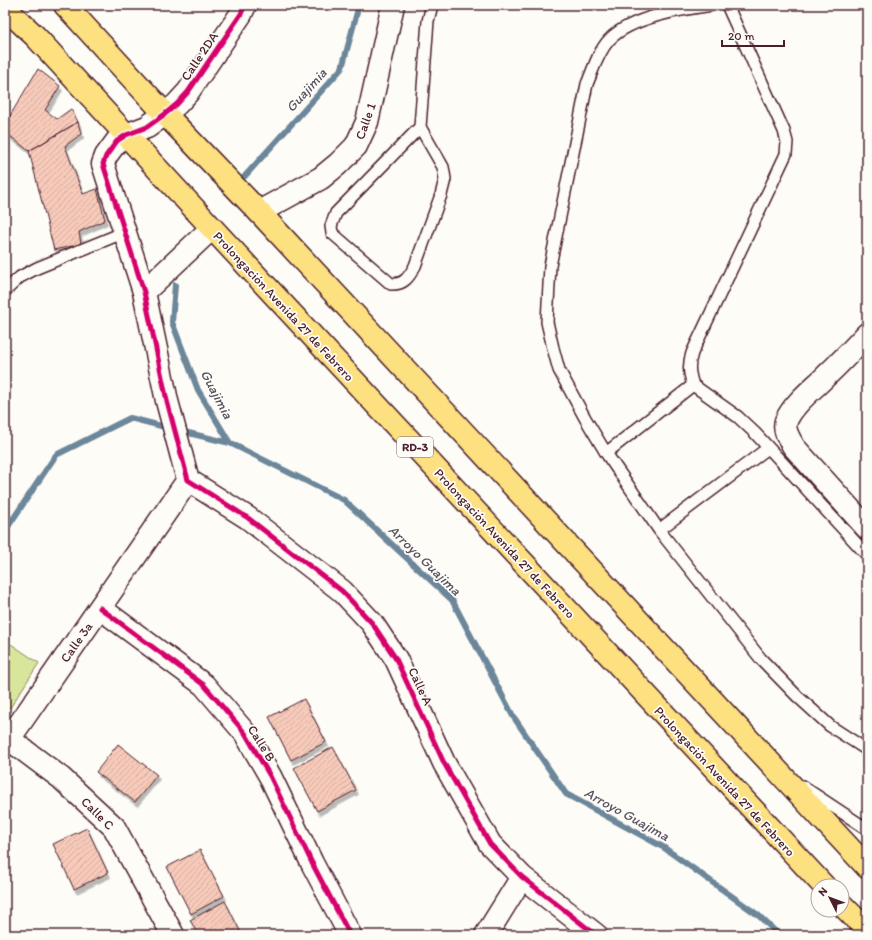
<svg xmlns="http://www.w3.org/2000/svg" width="872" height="940" viewBox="0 0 872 940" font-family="Itim,sans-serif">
	<defs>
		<pattern id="building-hatch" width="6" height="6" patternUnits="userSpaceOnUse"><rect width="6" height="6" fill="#f7caba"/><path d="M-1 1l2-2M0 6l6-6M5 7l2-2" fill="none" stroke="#d5ada0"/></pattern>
		<filter id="shadow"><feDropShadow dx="2.5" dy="4.5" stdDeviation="0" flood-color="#0004"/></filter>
	</defs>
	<rect width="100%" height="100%" fill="#fdfcf7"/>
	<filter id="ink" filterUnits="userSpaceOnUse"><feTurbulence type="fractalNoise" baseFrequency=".025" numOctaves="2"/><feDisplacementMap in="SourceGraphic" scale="8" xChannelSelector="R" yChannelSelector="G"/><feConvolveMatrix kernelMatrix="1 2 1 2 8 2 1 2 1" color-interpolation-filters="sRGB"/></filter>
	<g filter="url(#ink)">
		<path fill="#d7e69a" stroke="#908262" d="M 5,640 L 39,663 L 10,708 L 5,705 Z"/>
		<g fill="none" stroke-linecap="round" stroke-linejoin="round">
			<path stroke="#6c869a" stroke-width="6" d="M 245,176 L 342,68 L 359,5
				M 175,285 L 172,322 L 198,390 L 230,443
				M 180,431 L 230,443 L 344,500 L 452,600 L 513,716 L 566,794 L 663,847 L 758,915 L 779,935
				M 5,531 L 56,455 L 130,418 L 169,428"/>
		</g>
		<path fill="url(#building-hatch)" stroke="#4a1f2b" filter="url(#shadow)" d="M 38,69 L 60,86 L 45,110 L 57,119 L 71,109 L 78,122 L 29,151 L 5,132 L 5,124 Z
			M 78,122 L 81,134 L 65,146 L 83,194 L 97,189 L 105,220 L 79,232 L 81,244 L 54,250 L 29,151 Z
			M 304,699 L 326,742 L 291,760 L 269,717 Z
			M 118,744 L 157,775 L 135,802 L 96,772 Z
			M 333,747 L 356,790 L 317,811 L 294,768 Z
			M 87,828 L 108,873 L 74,889 L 53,844 Z
			M 200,850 L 224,896 L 191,914 L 167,867 Z
			M 225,901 L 242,935 L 198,935 L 190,920 Z"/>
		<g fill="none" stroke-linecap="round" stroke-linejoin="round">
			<defs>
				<path id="lane" d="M 727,5 L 784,131 L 787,142 L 786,154 L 692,353 C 688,365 689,373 693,385 L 738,417 L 755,433 L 867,555
					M 420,127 L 336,213 L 331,226 L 332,233 L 391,284 C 404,285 409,277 415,266 L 441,195 L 445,179 L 443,167 L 420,127 L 428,21 L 432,5
					M 5,291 L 20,277 L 37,268 L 125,232
					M 693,385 L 606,453 L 659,530 L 761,659 L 797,696 L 830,726 L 867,750
					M 606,453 L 585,418 L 559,370 L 553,348 L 547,322 L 550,266 L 587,84 C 593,70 598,52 609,40 C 630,17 683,9 713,5
					M 659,530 L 768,448
					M 802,786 L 867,829"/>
				<path id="street" d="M 259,212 L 321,178 L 338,164 L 356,146 L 367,122 L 393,5
					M 144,292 L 212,228
					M 867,334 C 854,348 841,362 827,375 C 814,388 793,404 786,421 C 783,430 789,439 794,447 L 867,528
					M 188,480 L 248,518 L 342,591 L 372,623 L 396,659 L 444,763 L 490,844 L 522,877 L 596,935
					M 188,480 L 167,401 L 144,292 L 103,164 L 106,156 L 117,141 L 126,135 L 147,127 L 165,114 L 177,104 L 188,92 L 241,14 L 245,5
					M 100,608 L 204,685 L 245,733 L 270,776 L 312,863 L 350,935
					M 5,736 L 61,778 L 114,827 L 173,935
					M 5,745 L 188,480
					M 486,935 L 522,877"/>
				<path id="primary" d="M 65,5 L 165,114 L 259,212 L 867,867
					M 5,8 L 35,36 L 212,228 L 824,886
					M 842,905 L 867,930"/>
			</defs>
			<use href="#lane" stroke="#4a1f2b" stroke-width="14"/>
			<use href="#street" stroke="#4a1f2b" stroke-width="25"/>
			<use href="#primary" stroke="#4a1f2b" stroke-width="25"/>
			<use href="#lane" stroke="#fdfcf7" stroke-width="11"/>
			<use href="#street" stroke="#fdfcf7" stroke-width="22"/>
			<use href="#primary" stroke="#fde080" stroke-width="22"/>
			<defs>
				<path id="cycleway" d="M 245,5 L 241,14 L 188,92 L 177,104 L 165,114 L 147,127 L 126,135 L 117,141 L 106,156 L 103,164 L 144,292 L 167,401 L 188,480 L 248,518 L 342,591 L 372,623 L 396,659 L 444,763 L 490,844 L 522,877 L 596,935
					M 100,608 L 204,685 L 245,733 L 270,776 L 312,863 L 350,935"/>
			</defs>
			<use href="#cycleway" stroke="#fdfcf7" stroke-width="8"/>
			<use href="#cycleway" stroke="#d6006c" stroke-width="5"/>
		</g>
	</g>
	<g text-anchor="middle" stroke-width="3.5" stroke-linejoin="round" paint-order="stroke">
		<rect fill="#fdfcf7" stroke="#806168" stroke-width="1" x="397" y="437" width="36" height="20" rx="3"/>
		<g font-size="12" font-weight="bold" fill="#4a1f2b">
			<text x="415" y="451">RD-3</text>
		</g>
		<g font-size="13" fill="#4a1f2b" stroke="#fdfcf7">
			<text transform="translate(199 56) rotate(-56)" y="5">Calle 2DA</text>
			<text transform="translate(365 121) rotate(-71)" y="5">Calle 1</text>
			<text transform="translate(284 306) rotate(47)" y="5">Prolongación Avenida 27 de Febrero</text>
			<text transform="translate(505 543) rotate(47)" y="5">Prolongación Avenida 27 de Febrero</text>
			<text transform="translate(76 642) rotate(-55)" y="5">Calle 3a</text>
			<text transform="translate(421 686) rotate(65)" y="5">Calle A</text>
			<text transform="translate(262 743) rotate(58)" y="5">Calle B</text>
			<text transform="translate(725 781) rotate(47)" y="5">Prolongación Avenida 27 de Febrero</text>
			<text transform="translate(98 813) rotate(45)" y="5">Calle C</text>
		</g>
		<g font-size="14" font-style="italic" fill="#5b5262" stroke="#fdfcf7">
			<text transform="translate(306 90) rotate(-48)" y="5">Guajimia</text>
			<text transform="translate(217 394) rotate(62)" y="5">Guajimia</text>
			<text transform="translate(425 560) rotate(44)" y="5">Arroyo Guajima</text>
			<text transform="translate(627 814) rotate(29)" y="5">Arroyo Guajima</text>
		</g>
	</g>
	<rect width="872" height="940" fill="none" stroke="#fdfcf7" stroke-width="20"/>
	<rect x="10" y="10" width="852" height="920" fill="none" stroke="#4a1f2b" stroke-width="1.5" filter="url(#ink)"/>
	<g transform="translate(830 898) rotate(312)"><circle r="19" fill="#fdfcf7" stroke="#b5a4a5"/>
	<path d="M0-3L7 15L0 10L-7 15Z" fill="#4a1f2b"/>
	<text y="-6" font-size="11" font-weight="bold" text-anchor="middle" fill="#4a1f2b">N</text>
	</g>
	<path d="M722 40v6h62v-6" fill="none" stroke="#4a1f2b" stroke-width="2"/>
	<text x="728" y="40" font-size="12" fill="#4a1f2b" stroke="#fdfcf7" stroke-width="3" paint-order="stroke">20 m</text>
</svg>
